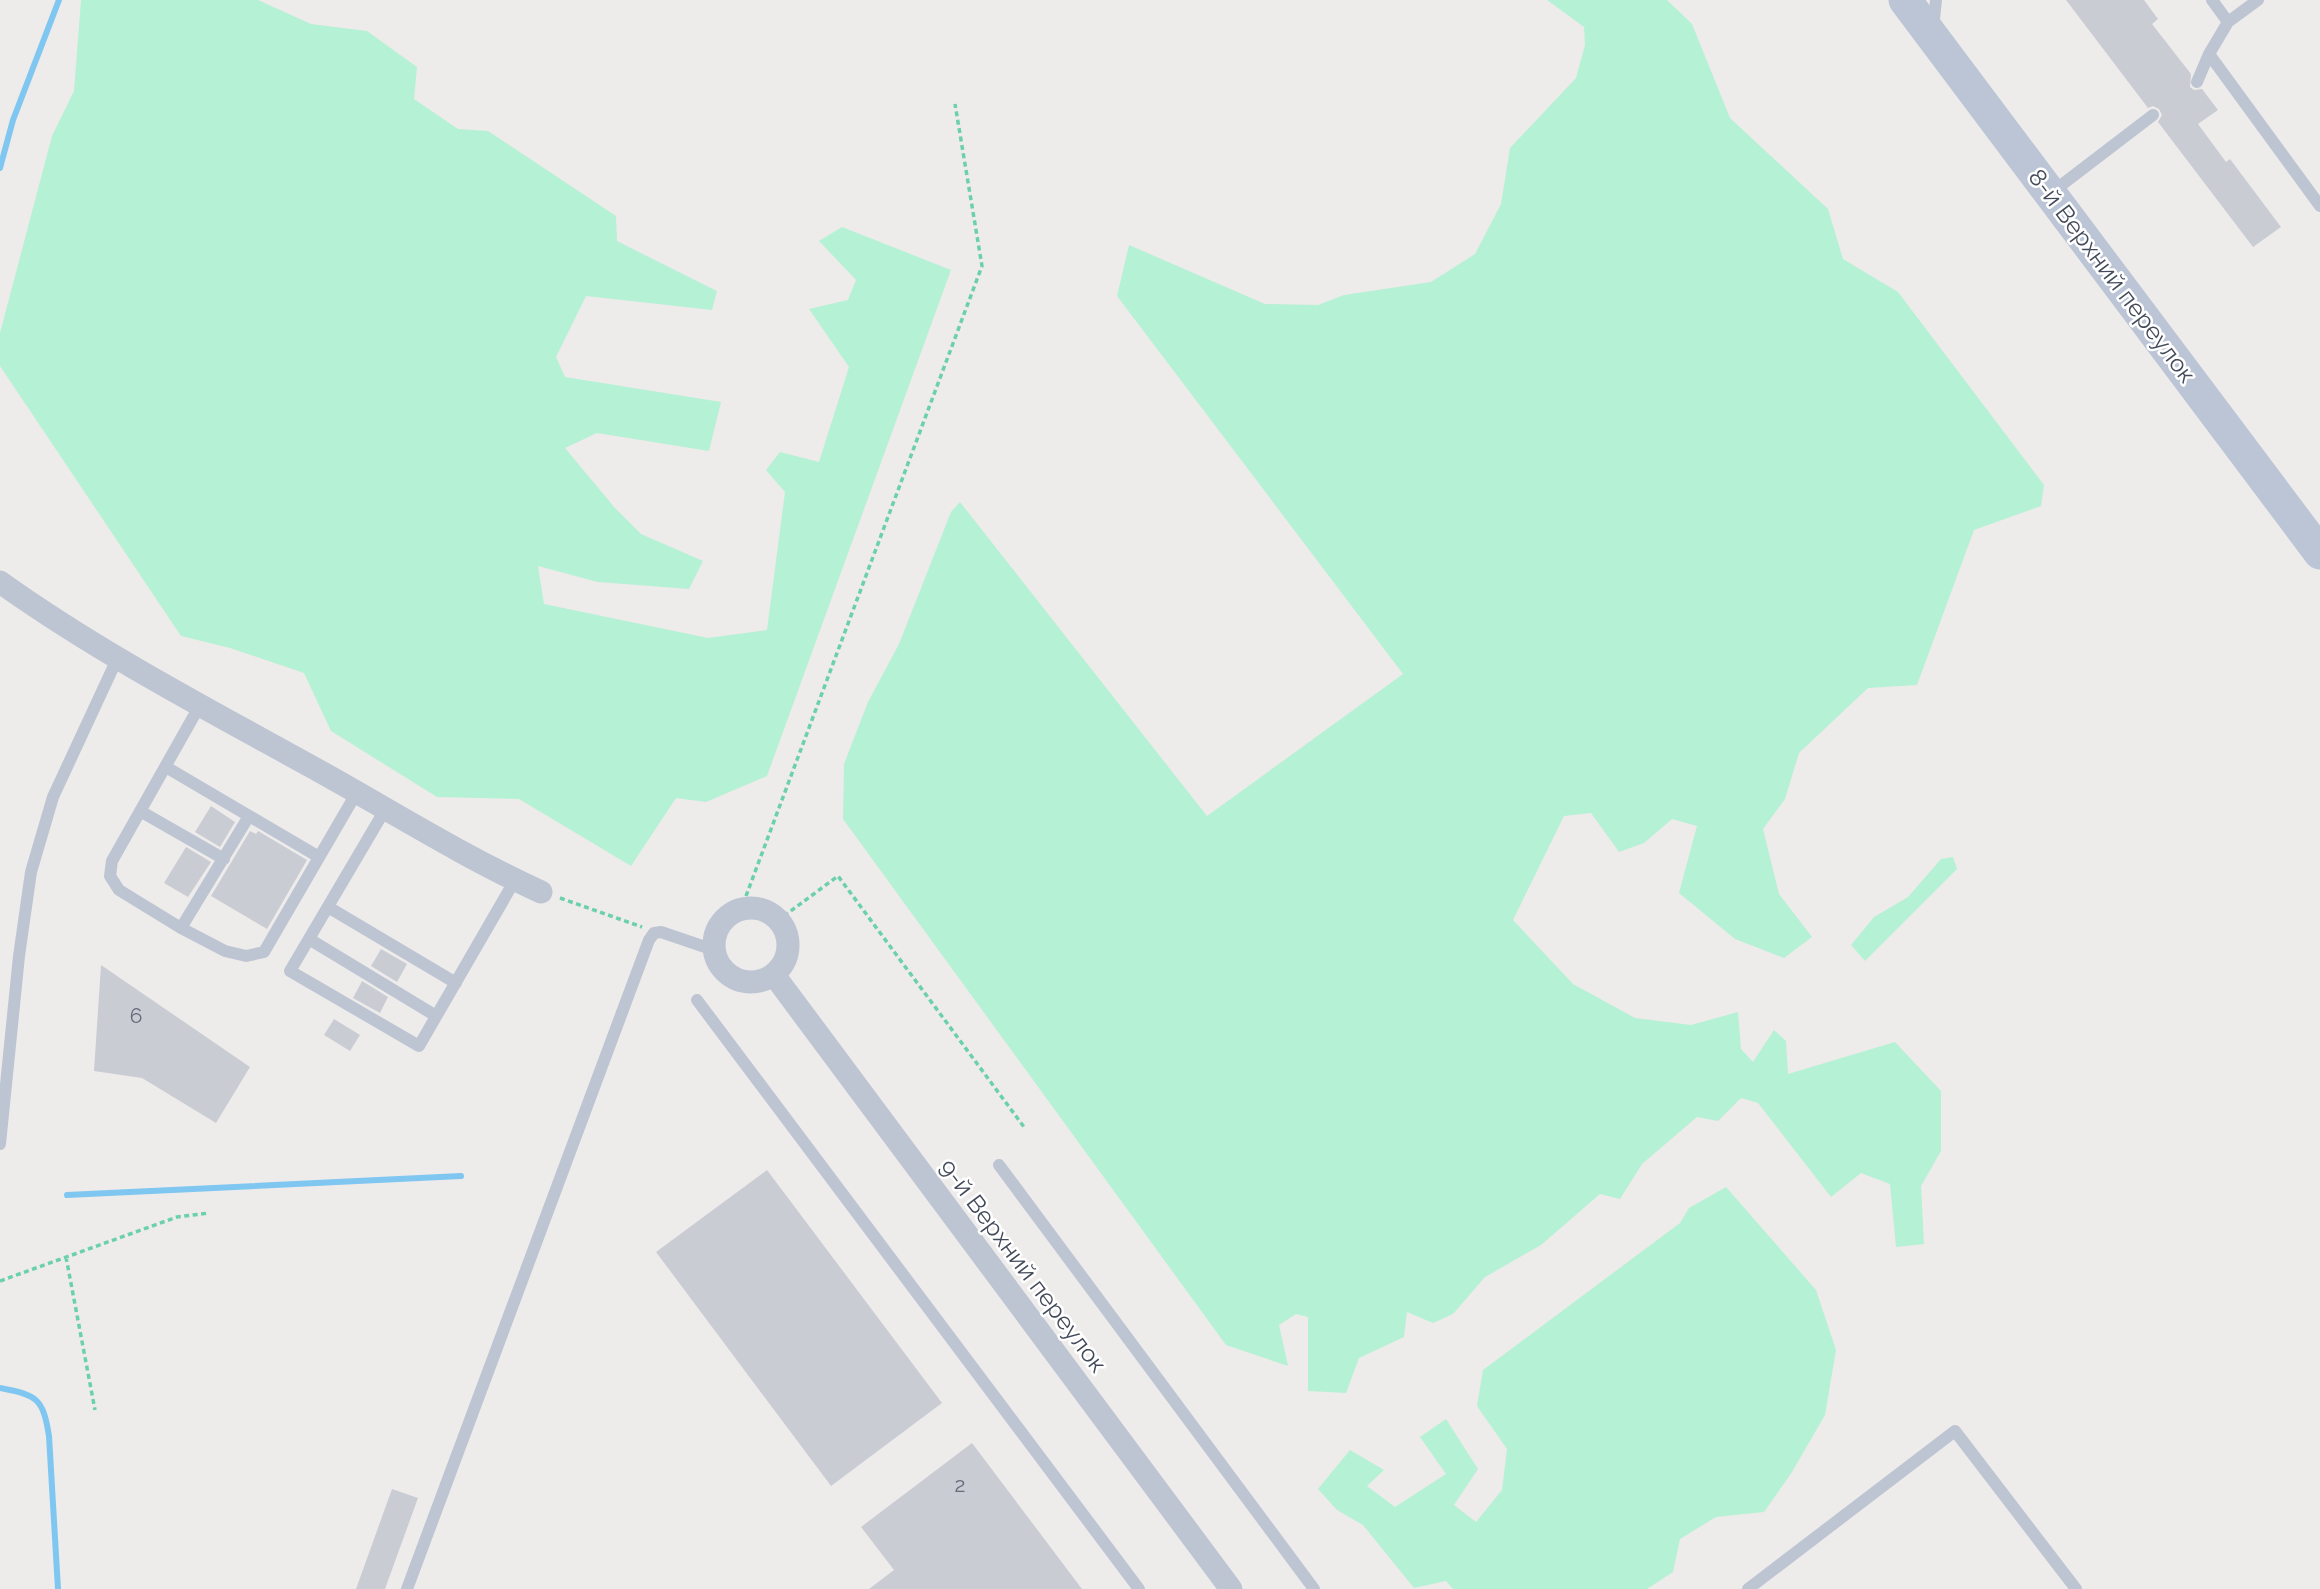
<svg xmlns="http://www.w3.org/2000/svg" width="2320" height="1589" viewBox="0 0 2320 1589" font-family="Raleway,sans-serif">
	<rect width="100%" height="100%" fill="#eeebeb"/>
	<path fill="#b5f1d5" d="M 81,0 L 258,0 L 311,24 L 367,31 L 417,67 L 414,99 L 458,129 L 488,131 L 616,216 L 617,241 L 717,291 L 712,310 L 586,296 L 556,357 L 565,377 L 721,402 L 709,451 L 597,433 L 565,448 L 615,508 L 641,534 L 703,561 L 689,589 L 598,582 L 538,566 L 544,604 L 708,638 L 767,630 L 785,492 L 766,470 L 780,452 L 819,462 L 849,367 L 809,309 L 848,300 L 856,280 L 819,241 L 842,227 L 951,270 L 767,776 L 706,802 L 676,798 L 631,866 L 519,799 L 437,797 L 331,731 L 304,673 L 230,648 L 181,636 L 0,366 L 0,333 L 52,136 L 74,91 Z
		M 1547,0 L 1667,0 L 1692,24 L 1730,118 L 1828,209 L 1843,259 L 1898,292 L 2044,485 L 2041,506 L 1974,530 L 1917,685 L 1868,688 L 1799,753 L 1785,799 L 1763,829 L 1779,894 L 1812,937 L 1784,958 L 1735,939 L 1679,893 L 1697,826 L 1672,819 L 1644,843 L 1619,852 L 1591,813 L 1564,816 L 1513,920 L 1573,984 L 1635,1018 L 1691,1025 L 1738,1012 L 1741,1049 L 1753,1062 L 1774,1030 L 1786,1041 L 1788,1074 L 1895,1042 L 1941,1091 L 1941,1151 L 1921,1186 L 1924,1244 L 1896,1247 L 1890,1184 L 1861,1173 L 1831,1197 L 1758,1103 L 1741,1098 L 1718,1121 L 1697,1117 L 1642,1164 L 1620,1199 L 1600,1194 L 1541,1245 L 1485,1277 L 1453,1314 L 1433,1323 L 1407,1312 L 1404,1337 L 1359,1358 L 1346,1393 L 1308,1391 L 1308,1317 L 1296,1314 L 1279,1325 L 1288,1366 L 1226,1345 L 843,819 L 844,764 L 868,702 L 899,644 L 951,512 L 960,502 L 1207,816 L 1403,674 L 1117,296 L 1129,245 L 1265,304 L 1318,305 L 1344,295 L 1431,282 L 1475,254 L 1501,204 L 1510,148 L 1576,78 L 1585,45 L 1584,27 Z
		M 1953,857 L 1957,869 L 1865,961 L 1851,945 L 1874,917 L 1908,897 L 1941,859 Z
		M 1726,1187 L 1816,1290 L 1836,1350 L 1825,1415 L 1792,1472 L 1764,1512 L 1716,1517 L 1680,1539 L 1673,1572 L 1647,1589 L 1453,1589 L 1446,1581 L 1414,1588 L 1363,1525 L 1337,1510 L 1318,1489 L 1350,1450 L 1384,1470 L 1367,1486 L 1395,1507 L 1446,1474 L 1420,1437 L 1446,1419 L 1478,1469 L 1454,1505 L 1476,1522 L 1502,1490 L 1507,1449 L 1477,1406 L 1483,1370 L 1680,1223 L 1689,1208 Z"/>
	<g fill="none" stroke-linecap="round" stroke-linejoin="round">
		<path stroke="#7fc7f1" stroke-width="6" d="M 0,168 L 13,120 L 59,0
			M 67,1195 L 461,1176
			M 0,1388 C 37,1395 43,1398 49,1436 L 58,1589"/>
	</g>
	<path fill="#caccd4" d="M 2066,0 L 2144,0 L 2158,19 L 2152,24 L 2191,74 L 2190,87 L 2194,90 L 2202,89 L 2218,110 L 2198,124 L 2226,162 L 2230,159 L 2281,227 L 2253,247 L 2158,122 L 2162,115 L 2159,109 L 2153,106 L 2148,108 Z
		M 211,806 L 235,822 L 220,847 L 195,832 Z
		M 250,831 L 256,834 L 258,831 L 307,860 L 267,929 L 211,896 Z
		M 186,847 L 211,862 L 188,897 L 164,883 Z
		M 381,949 L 407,964 L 397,982 L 371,966 Z
		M 101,965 L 250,1067 L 216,1123 L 142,1078 L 94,1071 Z
		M 362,981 L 388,997 L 380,1013 L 353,998 Z
		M 334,1019 L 360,1035 L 350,1051 L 324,1035 Z
		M 767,1170 L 942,1403 L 831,1486 L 656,1252 Z
		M 972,1443 L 1082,1589 L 869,1589 L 894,1570 L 861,1527 Z
		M 392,1489 L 418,1498 L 385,1589 L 356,1589 Z"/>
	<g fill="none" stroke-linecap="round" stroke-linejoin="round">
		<path stroke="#6bd0ae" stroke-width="3.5" stroke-dasharray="5 3.5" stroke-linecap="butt" d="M 746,896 L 982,266 L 955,104
			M 560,898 L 642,927
			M 784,916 L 838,876 L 1024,1127
			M 66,1257 L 95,1410
			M 0,1281 L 177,1217 L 209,1213"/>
		<path stroke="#bdc5d2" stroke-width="12" d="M 2212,0 L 2228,22
			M 1933,29 L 1936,0
			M 2209,54 L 2228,22 L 2258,0
			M 2197,82 L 2209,54 L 2320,206
			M 2051,193 L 2153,115
			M 200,705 L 112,861 L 110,876 L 119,890 L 181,928 L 225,951 L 246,956 L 264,952 L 357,792
			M 166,767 L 319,857
			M 386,808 L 290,971 L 419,1046 L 515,880
			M 140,811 L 224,859
			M 328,907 L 456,983
			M 181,928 L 249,816
			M 309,939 L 436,1016
			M 697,1000 L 1139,1589
			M 0,1144 L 19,956 L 31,872 L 53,797 L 118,657
			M 999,1165 L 1314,1589
			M 407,1589 L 649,940 L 654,933 L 661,932 L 714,950
			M 1748,1589 L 1955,1431 L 2076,1589"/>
		<path stroke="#bdc5d2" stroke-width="23" d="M 0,582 C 98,652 207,709 312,767 C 388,809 462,856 541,892
			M714 945a37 37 0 1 1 74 0a37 37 0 1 1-74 0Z
			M 774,975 L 1231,1589"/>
		<path stroke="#bcc5d6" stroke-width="33" d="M 1905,0 L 2320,553"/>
	</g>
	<g text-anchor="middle" stroke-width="5" stroke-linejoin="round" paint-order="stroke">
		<g font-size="21" fill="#656b78">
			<text x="136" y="1023">6</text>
			<text x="960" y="1492">2</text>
		</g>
		<g font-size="24" fill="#434b5a" stroke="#fff">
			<text transform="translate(2112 276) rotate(53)" y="8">8-й Верхний переулок</text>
			<text transform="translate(1023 1266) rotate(53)" y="8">9-й Верхний переулок</text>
		</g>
	</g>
</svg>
